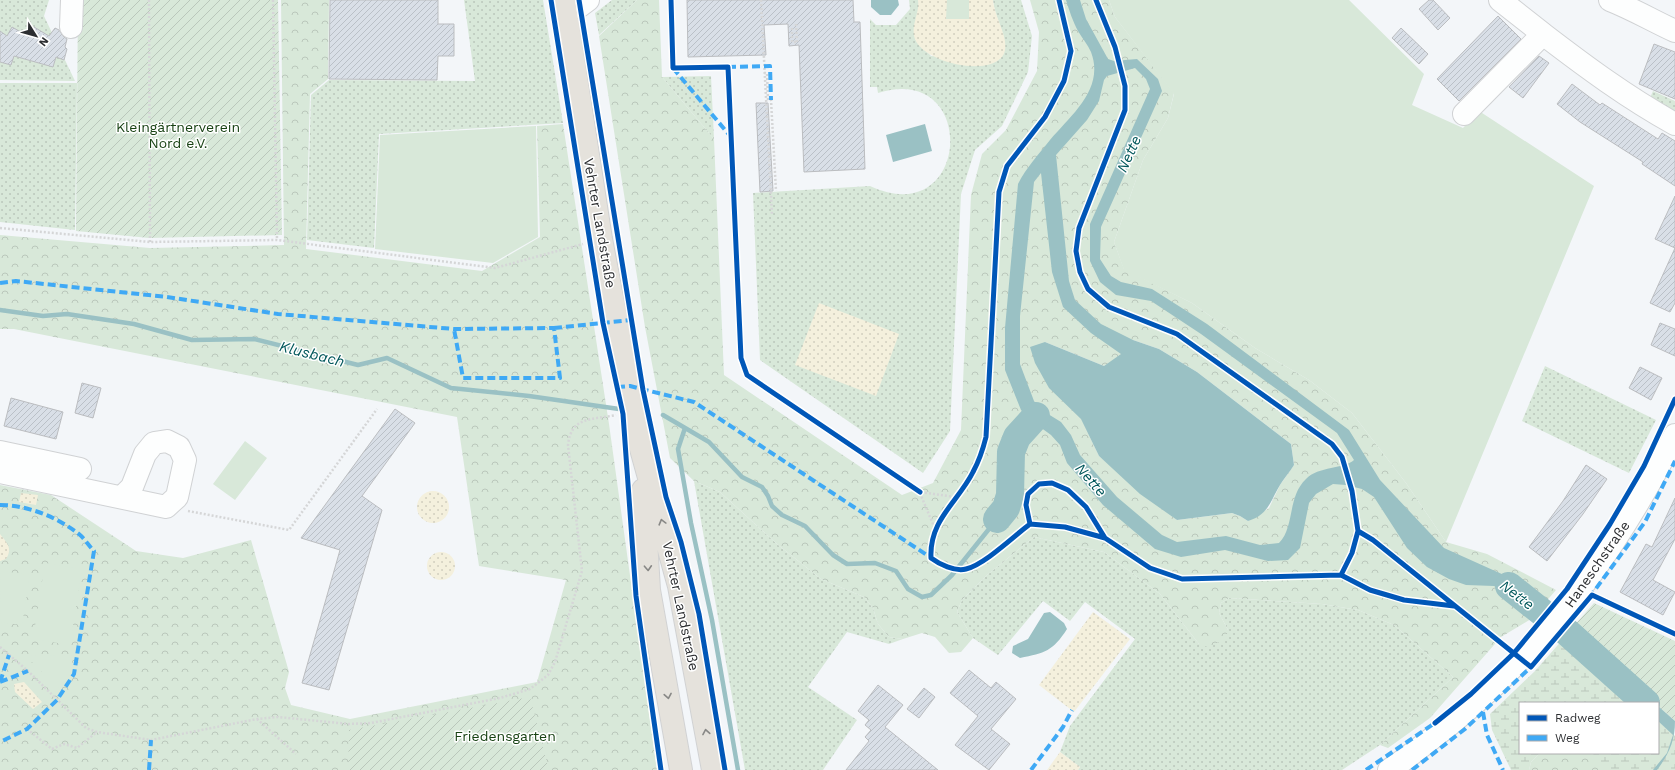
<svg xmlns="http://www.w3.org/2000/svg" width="1675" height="770" viewBox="0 0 1675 770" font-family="'Work Sans',sans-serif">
	<defs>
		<pattern id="grass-dots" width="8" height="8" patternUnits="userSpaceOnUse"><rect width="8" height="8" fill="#d8e8d9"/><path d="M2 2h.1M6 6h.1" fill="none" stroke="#bac7bb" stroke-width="1.8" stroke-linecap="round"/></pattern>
		<pattern id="forest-crowns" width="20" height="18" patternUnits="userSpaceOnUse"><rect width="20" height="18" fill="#d8e8d9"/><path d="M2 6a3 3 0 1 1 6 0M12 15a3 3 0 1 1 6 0" fill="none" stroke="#bac7bb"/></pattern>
		<pattern id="wetland-marsh" width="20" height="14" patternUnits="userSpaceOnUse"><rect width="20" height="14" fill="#d8e8d9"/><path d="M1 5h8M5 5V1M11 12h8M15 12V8" fill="none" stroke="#bac7bb"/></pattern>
		<pattern id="sand-dots" width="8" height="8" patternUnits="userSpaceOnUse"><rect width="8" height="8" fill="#f4f0dd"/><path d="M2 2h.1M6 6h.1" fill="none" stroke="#d1cebe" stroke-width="1.8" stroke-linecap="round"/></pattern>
		<pattern id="garden-furrows" width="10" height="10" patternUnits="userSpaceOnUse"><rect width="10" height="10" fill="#d8e8d9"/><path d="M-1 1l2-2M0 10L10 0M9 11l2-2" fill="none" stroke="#bac7bb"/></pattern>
		<pattern id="building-hatch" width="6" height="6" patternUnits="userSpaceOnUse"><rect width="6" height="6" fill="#d9dfe7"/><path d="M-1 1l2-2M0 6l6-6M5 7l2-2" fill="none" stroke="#bac0c7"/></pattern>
	</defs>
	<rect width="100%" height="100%" fill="#f3f6f9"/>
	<path fill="url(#grass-dots)" d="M 0,0 L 49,0 L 44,16 L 75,81 L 0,80 Z
		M 464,0 L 543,0 L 563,123 L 379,134 L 374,248 L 307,240 L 311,95 L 329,80 L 475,81 Z
		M 612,0 L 637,0 L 599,35 L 595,13 Z
		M 909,0 L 918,0 L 919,2 L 915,39 L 931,56 L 1000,59 C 1012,38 995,23 993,0 L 1021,0 L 1032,36 L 1028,72 L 1002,126 L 975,150 L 961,194 L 950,431 L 923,473 L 760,360 L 753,193 L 870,186 C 971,233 980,61 878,93 L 877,87 L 870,87 L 870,19 L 876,25 L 896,25 L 910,9 Z
		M 711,76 L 714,139 L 662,77 Z
		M 0,83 L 77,83 L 75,230 L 0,222 Z
		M 1653,91 L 1675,101 L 1675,115 L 1649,100 Z
		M 1545,366 L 1656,420 L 1629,473 L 1522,421 Z
		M 694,481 L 720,492 L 777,544 L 821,579 L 864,597 L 873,608 L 878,624 L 889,637 L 903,639 L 889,644 L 847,632 L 808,687 L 857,720 L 823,770 L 745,770 Z
		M 1034,537 L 1104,552 L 1160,594 L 1199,644 L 1228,630 L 1219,613 L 1221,603 L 1229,598 L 1322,604 L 1358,610 L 1394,625 L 1453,677 L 1380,745 L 1342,770 L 1078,770 L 1080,767 L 1060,752 L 1070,726 L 1135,639 L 1085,602 L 1070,621 L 1043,601 L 998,655 L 973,638 L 957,612 L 962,600 L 987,575 Z"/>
	<path fill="url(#forest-crowns)" fill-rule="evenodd" d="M 281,0 L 329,0 L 328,79 L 310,94 L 306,249 L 482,271 L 540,237 L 537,126 L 563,124 L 609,424 L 657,770 L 0,770 L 0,485 L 51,495 L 136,551 L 183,558 L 251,540 L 289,672 L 285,688 L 291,705 L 350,719 L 537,682 L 566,580 L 479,566 L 457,417 L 14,329 L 0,329 L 0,235 L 150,248 L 284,245 Z
		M 637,0 L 659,0 L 662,77 L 714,139 L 724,375 L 902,495 L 933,483 L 961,430 L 971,195 L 982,154 L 1006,130 L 1037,71 L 1039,32 L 1030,0 L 1109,0 L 1115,17 L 1174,93 L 1168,118 L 1143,160 L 1114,242 L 1124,269 L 1192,303 L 1255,348 L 1309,380 L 1352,413 L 1406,483 L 1446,542 L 1487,554 L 1556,590 L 1531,619 L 1501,637 L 1430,718 L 1388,748 L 1380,745 L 1453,677 L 1394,625 L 1358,610 L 1322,604 L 1229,598 L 1221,603 L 1219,613 L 1228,630 L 1226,639 L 1208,647 L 1199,644 L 1160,594 L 1104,552 L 1034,537 L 987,575 L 962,600 L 957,612 L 973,638 L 961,652 L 949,653 L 935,637 L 922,633 L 903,639 L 889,637 L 878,624 L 873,608 L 864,597 L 821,579 L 777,544 L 720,492 L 694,481 L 670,458 L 645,327 L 599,36 ZM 1133,340 L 1159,349 L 1197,372 L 1291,444 L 1294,465 L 1280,485 L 1269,508 L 1248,521 L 1240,516 L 1232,513 L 1177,520 L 1099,456 L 1045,342 L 1104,366 L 1117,359 Z
		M 1658,721 L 1675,736 L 1675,770 L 1529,770 L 1531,762 L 1540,753 L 1658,753 Z"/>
	<path fill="url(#wetland-marsh)" d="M 1564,638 L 1638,703 L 1520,703 L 1520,753 L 1540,753 L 1531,762 L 1529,770 L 1511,770 L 1492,730 L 1490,714 L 1535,671 Z
		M 1658,721 L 1675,736 L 1675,770 L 1608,770 L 1592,753 L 1658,753 Z"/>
	<path fill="url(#sand-dots)" d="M 918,0 L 993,0 C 994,16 1008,36 1005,50 C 1000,79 925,65 915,39 C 910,26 920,13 918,0 Z
		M 819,303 L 899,334 L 876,396 L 795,365 Z
		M417 507a16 16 0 1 1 32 0a16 16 0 1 1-32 0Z
		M 21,493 L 38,495 L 36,505 L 19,502 Z
		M 0,534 C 7,543 13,548 6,559 L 0,561 Z
		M427 566a14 14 0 1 1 28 0a14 14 0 1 1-28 0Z
		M 1093,612 L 1130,639 L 1074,712 L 1039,685 Z
		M 24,682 L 42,702 L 33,709 L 15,692 L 14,684 Z
		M 1060,752 L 1080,767 L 1078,770 L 1047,770 Z"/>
	<path fill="url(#garden-furrows)" d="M 78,0 L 278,0 L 282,235 L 149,238 L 76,231 Z
		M 1594,603 L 1675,641 L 1675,721 L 1658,706 L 1658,703 L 1655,703 L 1572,628 Z
		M 530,697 L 549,770 L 348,770 L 349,730 Z"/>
	<path fill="#d8e8d9" d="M 947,0 L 969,0 L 969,19 L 946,19 Z
		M 1109,0 L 1349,0 L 1424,74 L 1412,105 L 1463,128 L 1479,111 L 1594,186 L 1446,542 L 1406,483 L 1352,413 L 1309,380 L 1255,348 L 1192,303 L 1124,270 L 1114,242 L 1143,160 L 1168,118 L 1174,94 L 1115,17 Z
		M 536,126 L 538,237 L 493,263 L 375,249 L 380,135 Z
		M 245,441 L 267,458 L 235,500 L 213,484 Z
		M 45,563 L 82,569 L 70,645 L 33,639 Z
		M 1,571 L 30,575 L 22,625 L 0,622 Z
		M 32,655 L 73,656 L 70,675 L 58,688 L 29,659 L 29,656 Z"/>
	<path fill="#9ac1c4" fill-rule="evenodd" d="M 871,0 L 898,0 L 899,5 L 891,15 L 880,15 L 871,7 Z
		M 1066,0 L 1080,0 L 1086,19 L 1108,59 L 1114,61 L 1137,59 L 1158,79 L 1162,91 L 1101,227 L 1100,259 L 1111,276 L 1121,282 L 1152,289 L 1207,324 L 1349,430 L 1380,480 L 1444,548 L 1504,575 L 1544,604 L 1534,616 L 1505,592 L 1494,586 L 1466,585 L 1449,579 L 1427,567 L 1407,548 L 1374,497 L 1362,489 L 1346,485 L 1333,484 L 1316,494 L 1309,503 L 1300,548 L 1288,560 L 1268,561 L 1225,550 L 1181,557 L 1155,549 L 1103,505 L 1067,463 L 1060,445 L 1051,435 L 1029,419 L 1021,410 L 1005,370 L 1005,328 L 1018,184 C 1026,168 1039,154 1050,140 C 1071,115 1105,89 1091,52 C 1088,45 1082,38 1078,31 C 1073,22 1069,10 1066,0 ZM 1135,68 L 1146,79 L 1150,89 L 1090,224 L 1090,261 L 1100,282 L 1116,295 L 1151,301 L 1201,334 L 1337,433 L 1354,460 C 1345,469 1318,466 1306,479 C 1287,497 1295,527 1279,543 L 1260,545 L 1226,536 L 1177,542 L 1162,535 L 1117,497 L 1080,455 L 1071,435 L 1061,422 L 1040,409 L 1034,401 L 1020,364 L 1020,316 L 1034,182 L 1041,173 L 1052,272 L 1063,307 L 1091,333 L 1121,354 L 1104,366 L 1045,342 L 1030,347 L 1035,363 L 1049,388 L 1081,419 L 1099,456 L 1140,494 L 1177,520 L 1232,513 L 1240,516 L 1248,521 C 1268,515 1270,502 1280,485 C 1284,478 1290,472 1294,465 L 1291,444 L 1197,372 L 1159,349 L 1133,340 L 1101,324 L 1075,300 L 1069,281 L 1056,155 L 1087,120 L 1099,101 L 1104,80 L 1107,76 Z
		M 925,124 L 932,151 L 893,162 L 886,135 Z
		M 1050,612 L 1064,623 L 1067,629 C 1053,651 1045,653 1020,658 L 1012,653 L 1013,646 L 1028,639 L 1044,613 Z
		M 1572,628 L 1655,703 L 1638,703 L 1564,638 Z
		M 1658,706 L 1675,721 C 1675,741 1669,754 1657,770 L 1653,770 L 1667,753 L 1673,735 L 1658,721 Z"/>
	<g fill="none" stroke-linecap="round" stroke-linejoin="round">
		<path stroke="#9ac1c4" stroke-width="4.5" d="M 0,310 L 43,316 L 67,314 L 134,324 L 192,340 L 254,339 L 358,365 L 387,358 L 451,388 L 529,396 L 619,409
			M 663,415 L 709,442 L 742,477 L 762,487 L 768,496 L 772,506 L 782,515 L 805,526 L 833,555 L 847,564 L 875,563 L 896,571 L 908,589 L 922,597 L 931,595 L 952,575 L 997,519
			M 685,428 L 678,449 L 691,523 L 712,620 L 738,770"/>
		<path stroke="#9ac1c4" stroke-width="28" d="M 997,519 L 1006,508 L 1010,495 L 1011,452 L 1017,437 L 1036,416
			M 1509,586 L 1568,633 L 1646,703"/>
	</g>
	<path fill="url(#building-hatch)" stroke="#bbbdc0" d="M 330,0 L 438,0 L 438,24 L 454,24 L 454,56 L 438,56 L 437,80 L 329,79 Z
		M 687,0 L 853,0 L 854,22 L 860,22 L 865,169 L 804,172 L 799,45 L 789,46 L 788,24 L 764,25 L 766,55 L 688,57 Z
		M 1429,0 L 1433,0 L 1450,18 L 1438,30 L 1419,9 Z
		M 1498,16 L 1521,39 L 1459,101 L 1437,79 Z
		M 12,27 L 28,36 L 34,27 L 49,36 L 55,28 L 59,30 L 64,37 L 67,39 L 65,47 L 67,49 L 64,60 L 56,57 L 53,67 L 14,56 L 11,65 L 0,62 L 0,31 L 7,36 Z
		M 1401,28 L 1428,54 L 1419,64 L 1392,38 Z
		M 1654,44 L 1675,52 L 1675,99 L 1639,84 Z
		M 1539,56 L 1549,63 L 1523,98 L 1509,87 Z
		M 1572,84 L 1600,105 L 1602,103 L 1658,139 L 1662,133 L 1675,141 L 1675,186 L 1642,164 L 1643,162 L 1580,122 L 1557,104 Z
		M 756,103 L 768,103 L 773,191 L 760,192 Z
		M 1675,196 L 1675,303 L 1670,312 L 1650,303 L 1675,248 L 1655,239 Z
		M 1660,323 L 1675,329 L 1675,356 L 1651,345 Z
		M 1640,367 L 1662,378 L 1651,400 L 1629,388 Z
		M 82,383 L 101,388 L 93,418 L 75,413 Z
		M 11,398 L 63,412 L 56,439 L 4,426 Z
		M 395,409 L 415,423 L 362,496 L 382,510 L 329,690 L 302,683 L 340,550 L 301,538 Z
		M 1586,465 L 1607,479 L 1583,514 L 1547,561 L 1529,547 L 1563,501 Z
		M 1675,498 L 1675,539 L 1653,580 L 1675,592 L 1663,615 L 1620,592 L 1646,544 L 1652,547 Z
		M 969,670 L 991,688 L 996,682 L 1016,699 L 991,729 L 1010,744 L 989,770 L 955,745 L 978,716 L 950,693 Z
		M 878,685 L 903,705 L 885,727 L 938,770 L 846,770 L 869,741 L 865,737 L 871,730 L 865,725 L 869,720 L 858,711 Z
		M 924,688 L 935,697 L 919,718 L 907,709 Z"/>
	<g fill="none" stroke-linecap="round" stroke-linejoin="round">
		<defs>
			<path id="minor" d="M 1500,0 L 1543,34
				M 1610,0 C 1633,9 1653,21 1675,31
				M 566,10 L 580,6 L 588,0
				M 71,27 L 72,0
				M 1464,114 L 1543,34 C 1586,67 1628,98 1675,124
				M 0,452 L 80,469
				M 0,472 L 166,507 L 177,497 L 185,460 L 179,447 L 167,441 L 154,443 L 145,454 L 132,487 L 122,497
				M 1389,770 C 1402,762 1414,752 1426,743 C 1534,663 1615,555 1675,435"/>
			<path id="major" d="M 564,0 L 601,239 L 640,445 L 679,586 L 713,770
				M 643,490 L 649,590 L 681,770"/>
		</defs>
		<use href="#minor" stroke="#d0d2d4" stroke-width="24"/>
		<use href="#major" stroke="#d1d2d3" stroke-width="24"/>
		<path stroke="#d5d6d7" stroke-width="2.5" stroke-dasharray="2 2" stroke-linecap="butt" d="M 149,0 L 150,242
			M 273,0 L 277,240
			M 761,0 L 772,215
			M 796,24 L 797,42
			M 792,28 L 792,42 L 797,42
			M 764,73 L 767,73 L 768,100 L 771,100 L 776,191
			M 0,228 L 150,242 L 277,240 L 495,268 L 583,244
			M 741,358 L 747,375 L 920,492 L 955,497
			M 920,493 L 935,529
			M 188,511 L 289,530 L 377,409
			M 0,647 L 28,671 L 86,728 L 97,732 L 151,740 L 257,719 L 278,717 L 349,724 L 371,723 L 500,698 L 530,689 L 548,675 L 555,662 L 582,571 L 568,445 C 571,416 592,420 616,415
			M 257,719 L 296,754
			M 27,729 L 52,749 L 64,744 L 77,748 L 97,732"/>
		<use href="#minor" stroke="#fdfefe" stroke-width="22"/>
		<use href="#major" stroke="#e5e2dc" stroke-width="22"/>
		<path stroke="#3fa9f5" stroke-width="4" stroke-dasharray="8 4" stroke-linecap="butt" d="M 728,67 L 770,66 L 771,100
			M 673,68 L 731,137
			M 0,283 L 16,281 L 167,297 L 278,314 L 454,329 L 554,328 L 560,378 L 463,378 L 454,329
			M 554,328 L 631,320
			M 617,387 L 630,386 L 694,402 L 933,559
			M 0,505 C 27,505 57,517 79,534 C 85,539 89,546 94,551 L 74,674 L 57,700 L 27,729 L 0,742
			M 1589,598 L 1645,522 L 1675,461
			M 0,682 L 28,671
			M 0,682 L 9,655
			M 1483,712 L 1487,735 L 1503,770
			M 149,770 L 151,740
			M 1031,770 L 1063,727 L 1072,710
			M 1366,770 L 1435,723
			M 1412,770 L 1465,729 L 1533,665"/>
		<defs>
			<path id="cycleway" d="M 551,0 L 603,323 L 623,414 L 636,596 L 661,770
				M 579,0 L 643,390 L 666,497 L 681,542 L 699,614 L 725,770
				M 671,0 L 673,68 L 728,67 L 741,358 L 747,375 L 920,492
				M 1059,0 L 1071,51 L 1064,81 L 1045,117 L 1007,166 L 999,192 L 986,437 C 983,449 979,461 973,472 C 958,502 929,520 931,558 C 939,564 955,572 966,569 C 984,565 1014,536 1030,524 L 1065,527 L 1105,538 L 1150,568 L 1182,579 L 1341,575 L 1370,590 L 1404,600 L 1454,606
				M 1096,0 L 1115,47 L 1125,86 L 1125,110 L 1079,228 L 1076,251 L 1080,272 L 1088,289 L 1109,307 L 1177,334 L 1332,444 L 1342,457 L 1352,491 L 1358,531 L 1352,553 L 1341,575
				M 1030,524 L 1026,505 L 1028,494 L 1039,484 L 1052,483 L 1068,490 L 1086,507 L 1105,538
				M 1358,531 L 1373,540 L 1531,667 L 1592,595 L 1675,634
				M 1435,723 L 1471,694 L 1514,653 L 1567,589 L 1610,524 L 1644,466 L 1675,399"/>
		</defs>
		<use href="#cycleway" stroke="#fff" stroke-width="8"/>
		<use href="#cycleway" stroke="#0057b8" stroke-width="5"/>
	</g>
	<defs><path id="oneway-chevron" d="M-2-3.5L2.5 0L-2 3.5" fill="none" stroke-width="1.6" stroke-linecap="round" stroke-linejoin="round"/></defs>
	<g stroke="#888886">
		<use href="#oneway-chevron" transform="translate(662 522) rotate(-105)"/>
		<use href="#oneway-chevron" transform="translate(648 568) rotate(87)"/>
		<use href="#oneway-chevron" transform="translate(668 696) rotate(80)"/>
		<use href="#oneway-chevron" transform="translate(706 732) rotate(-100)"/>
	</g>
	<g text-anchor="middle" stroke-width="3" stroke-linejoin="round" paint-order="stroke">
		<g font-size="14" fill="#184214" stroke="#fff">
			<text x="178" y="132">Kleingärtnerverein<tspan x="178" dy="16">Nord e.V.</tspan></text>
			<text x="505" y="741">Friedensgarten</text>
		</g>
		<g font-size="14" fill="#2c2e31" stroke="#fff">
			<text transform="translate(600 223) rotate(80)" y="5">Vehrter Landstraße</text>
			<text transform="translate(1597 564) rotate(-55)" y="5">Haneschstraße</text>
			<text transform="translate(681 606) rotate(78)" y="5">Vehrter Landstraße</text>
		</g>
		<g font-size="15" font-style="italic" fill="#03585c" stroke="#fff">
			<text transform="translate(1129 154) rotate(-66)" y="5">Nette</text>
			<text transform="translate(312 354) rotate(14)" y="5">Klusbach</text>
			<text transform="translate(1091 480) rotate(49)" y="5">Nette</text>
			<text transform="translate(1517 595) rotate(37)" y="5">Nette</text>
		</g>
	</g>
	<rect x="1519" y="702" width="140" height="52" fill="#ffffff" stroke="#ababad"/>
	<rect x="1527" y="715" width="20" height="6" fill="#0057b8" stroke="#ababad"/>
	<text x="1555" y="722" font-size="12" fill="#2c2e31">Radweg</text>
	<rect x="1527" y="735" width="20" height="6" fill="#3fa9f5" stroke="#ababad"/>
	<text x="1555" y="742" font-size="12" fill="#2c2e31">Weg</text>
	<g transform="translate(36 36) rotate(127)" stroke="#ffffff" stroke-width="3" paint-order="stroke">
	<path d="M0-3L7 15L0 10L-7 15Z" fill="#2c2e31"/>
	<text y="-6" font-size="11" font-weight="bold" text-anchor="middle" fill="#2c2e31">N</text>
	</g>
</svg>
